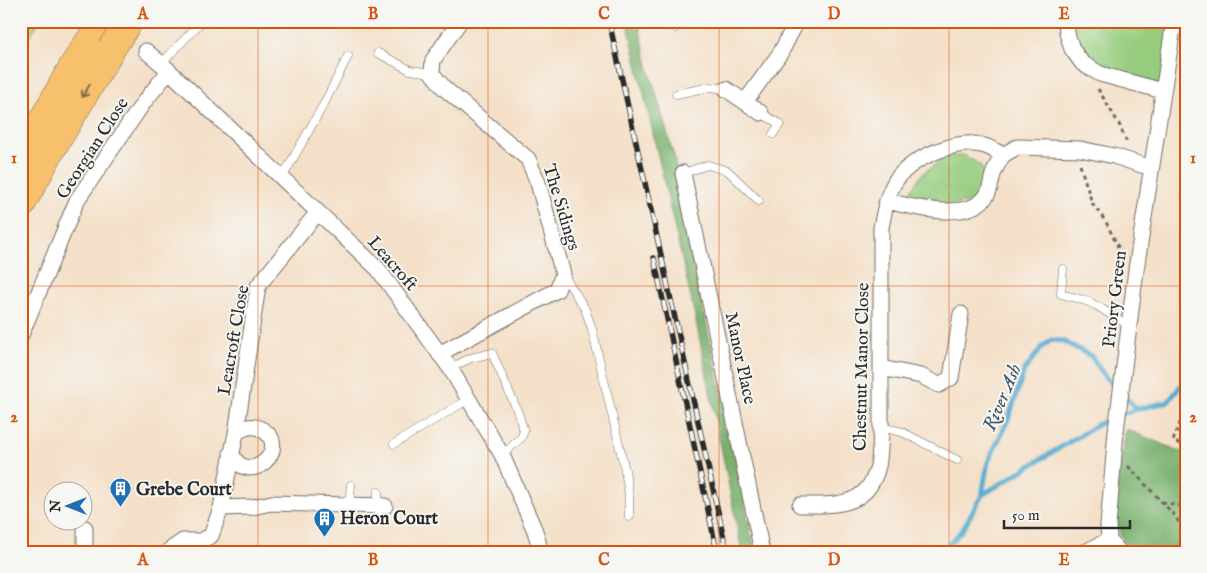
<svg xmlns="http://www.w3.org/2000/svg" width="1207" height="573" viewBox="0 0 1207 573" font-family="'IM FELL English',serif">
	<rect width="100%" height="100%" fill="#f6f6f2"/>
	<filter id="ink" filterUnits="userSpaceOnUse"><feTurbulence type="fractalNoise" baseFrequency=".02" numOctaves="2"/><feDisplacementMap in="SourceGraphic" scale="10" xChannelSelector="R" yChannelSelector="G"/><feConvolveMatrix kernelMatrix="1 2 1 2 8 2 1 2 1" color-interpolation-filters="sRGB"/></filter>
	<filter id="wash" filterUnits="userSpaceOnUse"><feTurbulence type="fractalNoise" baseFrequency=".0096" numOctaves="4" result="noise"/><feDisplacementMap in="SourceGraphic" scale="20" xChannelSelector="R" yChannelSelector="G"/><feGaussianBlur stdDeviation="1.12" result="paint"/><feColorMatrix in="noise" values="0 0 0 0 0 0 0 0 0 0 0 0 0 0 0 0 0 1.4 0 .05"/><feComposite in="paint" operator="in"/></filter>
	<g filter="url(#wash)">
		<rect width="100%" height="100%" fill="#f4e0c8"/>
		<path fill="#96cc7d" stroke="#607c54" d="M 21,21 L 40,21 L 21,49 Z
			M 1070,21 L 1173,21 L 1163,91 L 1072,49 Z
			M 964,155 L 980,165 L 986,177 L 982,192 L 974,202 L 942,206 L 911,197 L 911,190 L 922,174 L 945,157 Z"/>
		<path fill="#78b06c" stroke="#526e4c" d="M 627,21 L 638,21 L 648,65 L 675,160 L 680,208 L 717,371 L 755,552 L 742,552 L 695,316 Z
			M 1126,429 L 1186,454 L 1186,552 L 1131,552 L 1122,539 L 1113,512 Z"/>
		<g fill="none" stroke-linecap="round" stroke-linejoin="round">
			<path stroke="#53aad0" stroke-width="5" d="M 982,495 L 1102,422 L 1137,409
				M 942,552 L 962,530 L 982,495 L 988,462 L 1008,420 L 1024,371 L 1042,347 L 1051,340 L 1063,341 L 1091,356 L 1106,378 L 1137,409 L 1168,402 L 1186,379"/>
		</g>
	</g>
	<g filter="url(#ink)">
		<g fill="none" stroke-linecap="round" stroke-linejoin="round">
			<defs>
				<path id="lane" d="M 674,21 L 675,28
					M 378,53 L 410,70 L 432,73
					M 161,64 L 202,21
					M 676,94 L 710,87 L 726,89
					M 761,113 L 780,124 L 773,134
					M 683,173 L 708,165 L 728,171 L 759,201
					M 282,178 L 325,102 L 348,56
					M 1063,269 L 1061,294 C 1072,297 1085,299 1095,305 C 1109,312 1114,319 1130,325
					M 563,274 L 585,309 L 592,329 L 625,470 L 629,496 L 629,517
					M 450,368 L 471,358 L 492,353 L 517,410 L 524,431 L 521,438 L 502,455
					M 881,427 L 902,432 L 957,460
					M 394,444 L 469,399
					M 349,505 L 351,485
					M 378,519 L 378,492"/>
				<path id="street" d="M 1066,21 L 1067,33 L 1072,49 L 1082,63 L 1100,74 L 1163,91
					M 146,51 L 164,66 L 378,269 L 450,368 L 502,455 L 535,531 L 541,552
					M 726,89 L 761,113
					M 745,102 L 781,52 L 797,21
					M 683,173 L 762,552
					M 887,201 C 913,207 969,223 987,195 C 991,189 991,179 994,172 C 996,166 1000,160 1003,155
					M 21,335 L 77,200 L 144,102 L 169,71
					M 439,354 L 557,290 L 563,274 L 538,183 L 528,159 L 444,88 L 432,73 L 433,60 L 460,21
					M 881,368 L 921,376 L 939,385 L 951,378 L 961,314
					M 231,453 C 248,491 294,446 261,429 C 252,424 244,427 236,433
					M 800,505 C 835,505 868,508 878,466 C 880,456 880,445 881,435 L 881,228 C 884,212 887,194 896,180 C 912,158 958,137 985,146 C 991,148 997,152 1003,155 L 1017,147 L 1080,149 L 1114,156 L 1151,168
					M 221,508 L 253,507 L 271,503 L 385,506
					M 85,552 L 85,528
					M 167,552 L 183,541 L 200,541 L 211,536 L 221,508 L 236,433 L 258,286 L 318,212
					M 1085,552 L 1109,540
					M 1119,552 L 1109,540 L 1108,526 L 1116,431 L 1136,270 L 1174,21"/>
				<path id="highway" d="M 21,159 L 72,68 L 103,21
					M 21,205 L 51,150 L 111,49"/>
			</defs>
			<use href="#lane" stroke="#716a62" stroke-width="9"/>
			<use href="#street" stroke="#716a62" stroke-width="17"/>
			<use href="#highway" stroke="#716a62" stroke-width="29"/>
			<path stroke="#716a62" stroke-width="3" stroke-dasharray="4 4" stroke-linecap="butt" d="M 21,39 L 33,21
				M 1098,89 L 1119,124 L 1127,143
				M 1080,165 L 1092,203 L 1106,222 L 1119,249 L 1121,260
				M 1186,407 L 1173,441 L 1186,446
				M 1128,466 L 1175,516 L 1186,534
				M 1162,502 L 1186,507"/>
			<use href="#lane" stroke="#fff" stroke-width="8"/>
			<use href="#street" stroke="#fff" stroke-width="15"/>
			<use href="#highway" stroke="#f7c06c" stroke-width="28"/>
			<defs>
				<path id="rail" d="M 609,21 L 727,552
					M 654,258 L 717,552"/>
			</defs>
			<use href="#rail" stroke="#2b2b2b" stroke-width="5.5"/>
			<use href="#rail" stroke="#f6f6f2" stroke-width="4" stroke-dasharray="11" stroke-linecap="butt"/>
			<defs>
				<path id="highway-bridge" d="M 111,49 L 129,21"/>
			</defs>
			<use href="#highway-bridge" stroke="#716a62" stroke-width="29" stroke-linecap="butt"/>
			<use href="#highway-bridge" stroke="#f7c06c" stroke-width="28"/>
		</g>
		<defs><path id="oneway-shaft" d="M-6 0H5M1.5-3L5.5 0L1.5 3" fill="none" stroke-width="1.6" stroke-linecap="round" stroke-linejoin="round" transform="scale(1.25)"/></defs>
		<use stroke="#876e48" href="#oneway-shaft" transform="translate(86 91) rotate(121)"/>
	</g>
	<path fill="none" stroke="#d5540f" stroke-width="1" stroke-opacity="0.55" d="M 258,21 L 258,552M 488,21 L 488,552M 719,21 L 719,552M 949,21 L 949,552M 21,286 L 1186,286"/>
	<defs>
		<symbol id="building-pin" viewBox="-11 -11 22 30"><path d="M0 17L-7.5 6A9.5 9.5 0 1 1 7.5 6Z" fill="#1f6fb2" stroke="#f6f6f2"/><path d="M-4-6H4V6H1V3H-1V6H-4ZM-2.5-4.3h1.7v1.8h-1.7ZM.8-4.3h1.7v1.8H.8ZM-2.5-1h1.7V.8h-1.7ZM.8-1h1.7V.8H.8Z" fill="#fff"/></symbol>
	</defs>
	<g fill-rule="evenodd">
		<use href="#building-pin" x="108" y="476" width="25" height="34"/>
		<use href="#building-pin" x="312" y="506" width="25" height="34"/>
	</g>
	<g text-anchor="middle" stroke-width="4" stroke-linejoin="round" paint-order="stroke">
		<g font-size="18" fill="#2b2b2b" stroke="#f6f6f2">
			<text transform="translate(92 148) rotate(-57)" y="6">Georgian Close</text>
			<text transform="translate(562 207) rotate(73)" y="6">The Sidings</text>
			<text transform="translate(393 263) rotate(49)" y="6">Leacroft</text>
			<text transform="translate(1114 299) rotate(-83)" y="6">Priory Green</text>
			<text transform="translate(233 340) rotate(-80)" y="6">Leacroft Close</text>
			<text transform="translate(741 358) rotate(78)" y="6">Manor Place</text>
			<text transform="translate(861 367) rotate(-89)" y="6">Chestnut Manor Close</text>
		</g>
		<g font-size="18" font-weight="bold" fill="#2b2b2b" stroke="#f6f6f2" text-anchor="start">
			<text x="136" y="495">Grebe Court</text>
			<text x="340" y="524">Heron Court</text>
		</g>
		<g font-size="19" font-style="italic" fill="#395765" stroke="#f6f6f2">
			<text transform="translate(1001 397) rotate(-67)" y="7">River Ash</text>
		</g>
	</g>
	<rect width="1207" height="573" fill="none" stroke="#f6f6f2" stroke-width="55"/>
	<g transform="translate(68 506) rotate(270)"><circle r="24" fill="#f6f6f2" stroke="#a5a5a2"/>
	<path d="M0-4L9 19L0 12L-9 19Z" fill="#1f6fb2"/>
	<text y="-8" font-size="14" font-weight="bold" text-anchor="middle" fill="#2b2b2b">N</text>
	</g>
	<path d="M1004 520v8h126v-8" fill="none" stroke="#2b2b2b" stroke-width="2.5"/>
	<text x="1012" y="520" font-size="15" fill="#2b2b2b" stroke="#f6f6f2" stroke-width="4" paint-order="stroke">50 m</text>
	<rect x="28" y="28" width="1152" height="518" fill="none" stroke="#d5540f" stroke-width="2"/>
	<g font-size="16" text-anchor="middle" font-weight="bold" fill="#d5540f">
		<text x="143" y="19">A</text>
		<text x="373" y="19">B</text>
		<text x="604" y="19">C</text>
		<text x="834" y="19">D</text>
		<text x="1064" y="19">E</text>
		<text x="14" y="163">1</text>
		<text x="1193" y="163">1</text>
		<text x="14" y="422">2</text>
		<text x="1193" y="422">2</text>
		<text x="143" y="565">A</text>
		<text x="373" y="565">B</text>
		<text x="604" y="565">C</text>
		<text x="834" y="565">D</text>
		<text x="1064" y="565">E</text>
	</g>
</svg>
